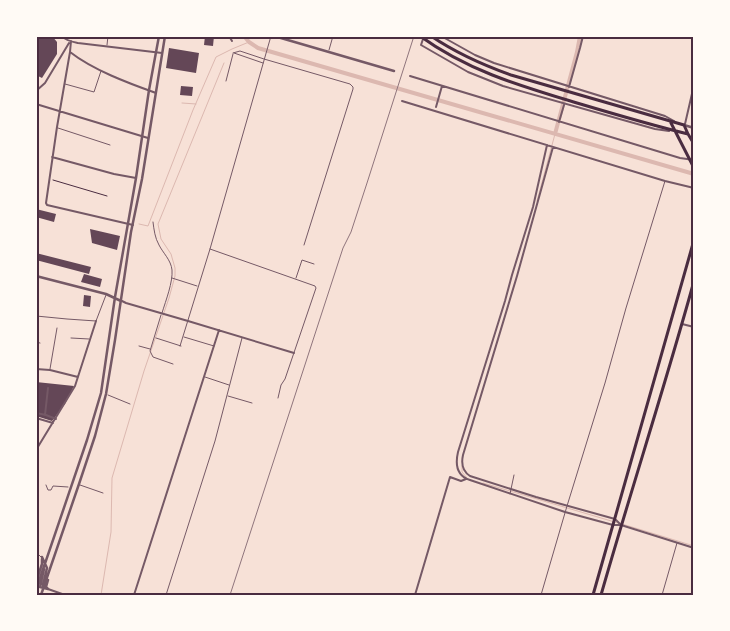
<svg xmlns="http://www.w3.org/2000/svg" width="730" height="631" viewBox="0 0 730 631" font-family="'Source Serif 4',serif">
	<rect width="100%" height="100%" fill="#f7e1d7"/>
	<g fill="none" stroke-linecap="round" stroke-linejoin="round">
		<path stroke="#dcb8b0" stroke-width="1" d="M 182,103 L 196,104
			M 537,201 L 555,134
			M 139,224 L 148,226 L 193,110 L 216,57 L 232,49 L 249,42
			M 462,466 L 462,472 L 467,478
			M 483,483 L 618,523
			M 622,524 L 694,546
			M 101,595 L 111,532 L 112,478 L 144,371 L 169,298 L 175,276 L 175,268 L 171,254 L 161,239 L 158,224 L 224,63"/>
		<path stroke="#dcb8b0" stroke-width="4" d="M 244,36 L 249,42 L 258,48 L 694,174
			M 555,134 L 577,52 L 580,36"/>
	</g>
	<path fill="#644757" d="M 36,36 L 52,36 L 57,42 L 57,54 L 42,78 L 36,75 Z
		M 205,36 L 214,36 L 213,46 L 204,45 Z
		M 169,48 L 199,53 L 196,73 L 166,68 Z
		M 181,86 L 193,87 L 192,96 L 180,95 Z
		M 36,209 L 56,214 L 54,222 L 36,217 Z
		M 90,229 L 120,236 L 117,250 L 92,243 Z
		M 36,253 L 91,267 L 89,274 L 36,260 Z
		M 84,274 L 102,279 L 100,287 L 81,282 Z
		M 84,295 L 91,296 L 90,307 L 83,306 Z
		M 36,382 L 74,386 L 65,404 L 52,421 L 36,416 Z"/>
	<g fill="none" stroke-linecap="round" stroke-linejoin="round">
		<path stroke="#4a2c40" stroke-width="1" d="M 53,180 L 107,196"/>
		<path stroke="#755966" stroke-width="1" d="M 107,45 L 108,36
			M 329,50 L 333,36
			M 233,53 L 240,51 L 264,59 L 350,84 L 353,87 L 353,89 L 304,245
			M 234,53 L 263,63
			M 226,81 L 233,54
			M 65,84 L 94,92 L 101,71
			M 58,128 L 110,145
			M 153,222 C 154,230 155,238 159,245 C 163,253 171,260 172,270 C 173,282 166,300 162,313
			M 210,249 L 315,286 L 316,288 L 285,379 L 281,385 L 278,398
			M 172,278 L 197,286
			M 296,278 L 302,260 L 314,264
			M 161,315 L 150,351 L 153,357 L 173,364
			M 36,316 L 67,319 L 96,321 L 106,295
			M 184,337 L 214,346
			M 71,338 L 89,339
			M 156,338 L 181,346
			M 36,342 L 40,343
			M 139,346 L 150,349
			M 180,346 L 210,249 L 271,36
			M 50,369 L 57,328
			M 205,377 L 229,385
			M 108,395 L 130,404
			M 228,396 L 252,403
			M 46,485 L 48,490 L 51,490 L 53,486 L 68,487
			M 80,485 L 103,493
			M 510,494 L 514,475
			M 36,538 L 38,525
			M 36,552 L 41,557
			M 166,595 L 215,441 L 242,338
			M 541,595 L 567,506 L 605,383 L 626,308 L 665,181
			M 662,595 L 677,543"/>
		<path stroke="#755966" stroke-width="2" d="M 62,36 C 66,41 73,42 78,43 L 162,53
			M 229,36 L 232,41
			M 424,36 L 421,45 L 468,72 L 503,86 L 655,129 L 669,131
			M 441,36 L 475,55 L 494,63 L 665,116 L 674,121
			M 71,41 L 70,52 C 93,70 128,83 156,93
			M 70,52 L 57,127 L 46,203 L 47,205 L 133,225
			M 410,76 L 680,158 L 694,160
			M 569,87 L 580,48 L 583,36
			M 36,91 L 45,83 L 69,43
			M 402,101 L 665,181 L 694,188
			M 36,104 L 148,138
			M 436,107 L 442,86
			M 559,122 L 564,105
			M 685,124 L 694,85
			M 547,145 L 533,207 L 512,275 L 505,301 L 458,452 C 455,465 457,476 470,480 L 565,512 L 613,525 L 621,525 L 694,548
			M 553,147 L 517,276 L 463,455 C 461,464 462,471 470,476 L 536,497 L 615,519 L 621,525
			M 52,157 L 114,174 L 136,178
			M 122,301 L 126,303 L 188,321 L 294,353
			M 682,324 L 694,327
			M 36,369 L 50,370 L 78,377
			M 36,413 L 46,415 L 56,419
			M 45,415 L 48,388
			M 36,418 L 53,423
			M 36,450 L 75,386 L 96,321
			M 48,589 L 65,595
			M 134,595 L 219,330
			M 415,595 L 450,477 L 461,481 L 466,479"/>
		<path stroke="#755966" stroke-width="2.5" d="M 274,36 L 394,71
			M 684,125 L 694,128
			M 36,276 L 106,294 L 121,301
			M 42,557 L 47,568 L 43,585
			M 44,569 L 40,587 L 48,589 L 46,587 L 48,580
			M 36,582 L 42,564 L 42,559
			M 36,590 L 87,440 L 101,393 L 115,297 L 136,178 L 149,90 L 159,36
			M 41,595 L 79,484 L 95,436 L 106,394 L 115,340 L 131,232 L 142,179 L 165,36"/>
		<path stroke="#4a2c40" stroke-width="3" d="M 420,36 C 468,71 521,86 577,103 C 614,114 651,125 688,134
			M 431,36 C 456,53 483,65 511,75 L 684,125 L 688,134 L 694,144
			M 671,123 L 694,168
			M 593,595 L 694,240
			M 601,595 C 631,490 665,386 694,281"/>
		<path stroke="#8f747c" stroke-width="1" d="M 230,595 L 343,248 L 351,232 L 367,183 L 414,36"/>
	</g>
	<rect width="730" height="631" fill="none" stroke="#fffaf5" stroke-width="75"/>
	<rect x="38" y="38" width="654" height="556" fill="none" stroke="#4a2c40" stroke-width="2"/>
</svg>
